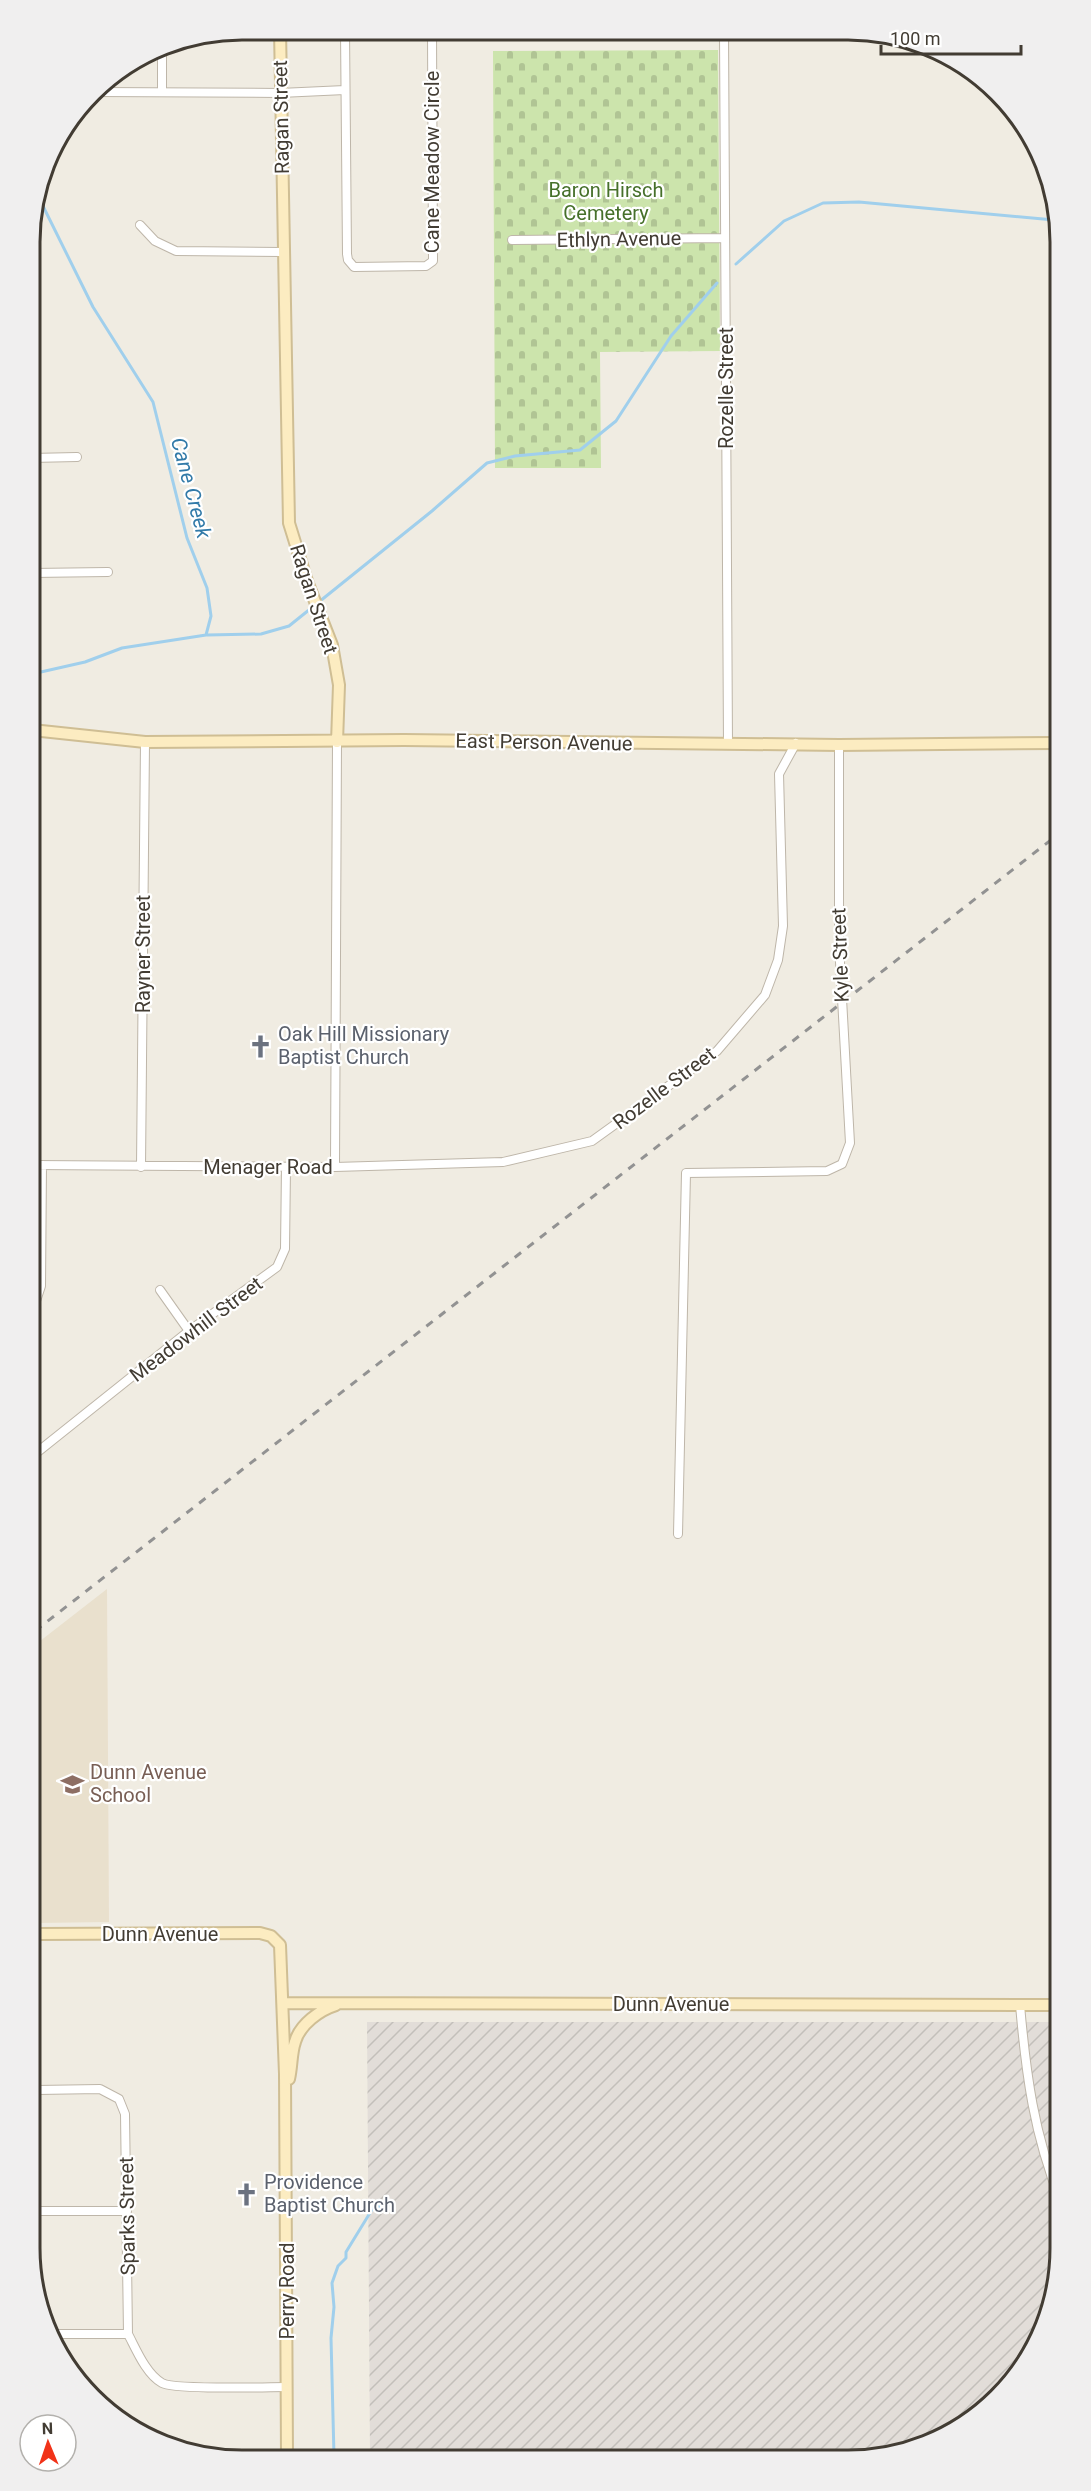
<svg xmlns="http://www.w3.org/2000/svg" width="1091" height="2491" viewBox="0 0 1091 2491" font-family="Roboto,sans-serif">
	<defs>
		<pattern id="industrial-furrows" width="10" height="10" patternUnits="userSpaceOnUse" patternTransform="scale(1.5)"><rect width="10" height="10" fill="#e2ddd8"/><path d="M-1 1l2-2M0 10L10 0M9 11l2-2" fill="none" stroke="#c3bfba"/></pattern>
		<pattern id="cemetery-stones" width="16" height="16" patternUnits="userSpaceOnUse" patternTransform="scale(1.5)"><rect width="16" height="16" fill="#cce4ac"/><path d="M2 7V4a2 2 0 0 1 4 0v3zM10 15v-3a2 2 0 0 1 4 0v3z" fill="#b0c494"/></pattern>
	</defs>
	<rect width="100%" height="100%" fill="#f0ece2"/>
	<path fill="url(#industrial-furrows)" d="M 367,2022 L 1060,2022 L 1061,2263 L 1045,2330 L 1008,2388 L 966,2425 L 904,2454 L 370,2456 Z"/>
	<path fill="#e9e0cd" d="M 107,1589 L 109,1922 L 36,1923 L 35,1645 Z"/>
	<path fill="url(#cemetery-stones)" d="M 718,50 L 720,351 L 600,352 L 601,468 L 495,468 L 493,51 Z"/>
	<g fill="none" stroke-linecap="round" stroke-linejoin="round">
		<path stroke="#a0cfec" stroke-width="3" d="M 736,264 L 784,221 L 823,203 L 859,202 L 1054,220
			M 207,635 L 261,634 L 289,626 L 432,511 L 487,463 L 515,456 L 580,450 L 616,421 L 671,336 L 717,283
			M 32,674 L 85,662 L 122,648 L 206,635 L 211,616 L 207,588 L 187,538 L 153,402 L 93,307 L 39,198
			M 334,2456 L 331,2338 L 334,2307 L 332,2283 L 338,2266 L 346,2258 L 346,2252 L 373,2208 L 389,2204"/>
		<defs>
			<path id="street" d="M 345,31 L 347,254 L 348,260 L 354,267 L 426,266 L 433,261 L 432,31
				M 724,33 L 728,744
				M 162,91 L 162,46
				M 95,92 L 280,93 L 345,90
				M 140,225 L 155,241 L 176,251 L 282,252
				M 512,240 L 725,238
				M 31,458 L 77,457
				M 32,573 L 108,572
				M 34,1165 L 335,1167 L 503,1162 L 592,1141 L 717,1051 L 765,995 L 778,960 L 783,926 L 779,774 L 796,743
				M 141,1167 L 145,742
				M 335,1167 L 337,742
				M 160,1290 L 189,1331
				M 34,1307 L 41,1286 L 42,1165
				M 35,1454 L 189,1331 L 277,1267 L 285,1249 L 286,1167
				M 678,1534 L 686,1173 L 827,1171 L 842,1164 L 850,1143 L 839,944 L 839,745
				M 1020,2005 C 1026,2074 1034,2135 1060,2199
				M 37,2090 L 100,2089 L 119,2099 L 125,2114 L 128,2334
				M 37,2211 L 127,2211
				M 50,2334 L 128,2334 C 136,2349 146,2374 162,2383 C 175,2390 267,2387 287,2387"/>
			<path id="secondary" d="M 280,30 L 289,523 L 307,581 L 332,645 L 339,685 L 337,742
				M 32,730 L 145,742 L 404,740 L 839,745 L 1055,743
				M 36,1934 L 260,1933 L 271,1936 L 280,1945 L 285,2074 L 287,2457
				M 283,2003 L 1060,2005
				M 289,2079 C 292,2067 291,2053 295,2042 C 300,2024 320,2010 336,2005"/>
		</defs>
		<use href="#street" stroke="#beb6a9" stroke-width="10"/>
		<use href="#secondary" stroke="#cfbe94" stroke-width="14"/>
		<use href="#street" stroke="#fff" stroke-width="8"/>
		<use href="#secondary" stroke="#fcecc1" stroke-width="10"/>
		<path stroke="#929292" stroke-width="3" stroke-dasharray="8 8" stroke-linecap="butt" d="M 35,1631 L 1056,836"/>
	</g>
	<defs>
		<symbol id="church-bare" viewBox="-9 -9 18 18"><path d="M-1.2-6h2.4v3.5h3.3v2.4h-3.3V6h-2.4V-.1h-3.3v-2.4h3.3Z" fill="#6b7280" stroke="#fff" stroke-width="2.5" paint-order="stroke"/></symbol>
		<symbol id="school-bare" viewBox="-9 -9 18 18"><path d="M0-5L7-2L0 1L-7-2ZM-4 1L0 2.5L4 1V4Q0 6-4 4Z" fill="#8d6e63" stroke="#fff" stroke-width="2.5" paint-order="stroke"/></symbol>
	</defs>
	<g fill-rule="evenodd">
		<use href="#church-bare" x="244" y="1030" width="33" height="33"/>
		<use href="#school-bare" x="56" y="1768" width="33" height="33"/>
		<use href="#church-bare" x="230" y="2178" width="33" height="33"/>
	</g>
	<g text-anchor="middle" stroke-width="4.5" stroke-linejoin="round" paint-order="stroke">
		<g font-size="20" fill="#423c33" stroke="#fff">
			<text transform="translate(281 117) rotate(-91)" y="7">Ragan Street</text>
			<text transform="translate(432 162) rotate(-90)" y="7">Cane Meadow Circle</text>
			<text transform="translate(619 239) rotate(-1)" y="7">Ethlyn Avenue</text>
			<text transform="translate(726 388) rotate(-90)" y="7">Rozelle Street</text>
			<text transform="translate(314 599) rotate(72)" y="7">Ragan Street</text>
			<text transform="translate(544 742) rotate(1)" y="7">East Person Avenue</text>
			<text transform="translate(143 954) rotate(-90)" y="7">Rayner Street</text>
			<text transform="translate(840 955) rotate(-92)" y="7">Kyle Street</text>
			<text transform="translate(664 1088) rotate(-37)" y="7">Rozelle Street</text>
			<text x="268" y="1174">Menager Road</text>
			<text transform="translate(196 1329) rotate(-37)" y="7">Meadowhill Street</text>
			<text x="160" y="1941">Dunn Avenue</text>
			<text x="671" y="2011">Dunn Avenue</text>
			<text transform="translate(127 2216) rotate(-91)" y="7">Sparks Street</text>
			<text transform="translate(287 2291) rotate(-90)" y="7">Perry Road</text>
		</g>
		<g font-size="20" fill="#46702a" stroke="#fff">
			<text x="606" y="197">Baron Hirsch<tspan x="606" dy="23">Cemetery</tspan></text>
		</g>
		<g font-size="20" fill="#5b616d" stroke="#fff" text-anchor="start">
			<text x="278" y="1041">Oak Hill Missionary<tspan x="278" dy="23">Baptist Church</tspan></text>
			<text x="264" y="2189">Providence<tspan x="264" dy="23">Baptist Church</tspan></text>
		</g>
		<g font-size="20" fill="#785e54" stroke="#fff" text-anchor="start">
			<text x="90" y="1779">Dunn Avenue<tspan x="90" dy="23">School</tspan></text>
		</g>
		<g font-size="21" font-style="italic" fill="#327aa8" stroke="#fff">
			<text transform="translate(191 488) rotate(75)" y="7">Cane Creek</text>
		</g>
	</g>
	<path d="M0 0H1091V2491H0ZM242 40H848A202 202 0 0 1 1050 242V2248A202 202 0 0 1 848 2450H242A202 202 0 0 1 40 2248V242A202 202 0 0 1 242 40Z" fill="#f0efef" fill-rule="evenodd"/>
	<path fill="none" stroke="#423c33" stroke-width="3" d="M242 40H848A202 202 0 0 1 1050 242V2248A202 202 0 0 1 848 2450H242A202 202 0 0 1 40 2248V242A202 202 0 0 1 242 40Z"/>
	<g transform="translate(48 2443) rotate(358)"><circle r="28" fill="#ffffff" stroke="#b3b1ad" stroke-width="1.5"/>
	<path d="M0-4.5L10 22L0 15L-10 22Z" fill="#f13319"/>
	<text y="-9" font-size="16" font-weight="bold" text-anchor="middle" fill="#423c33">N</text>
	</g>
	<path d="M881 45v9h140v-9" fill="none" stroke="#423c33" stroke-width="3"/>
	<text x="890" y="45" font-size="18" fill="#423c33" stroke="#ffffff" stroke-width="4.5" paint-order="stroke">100 m</text>
</svg>
